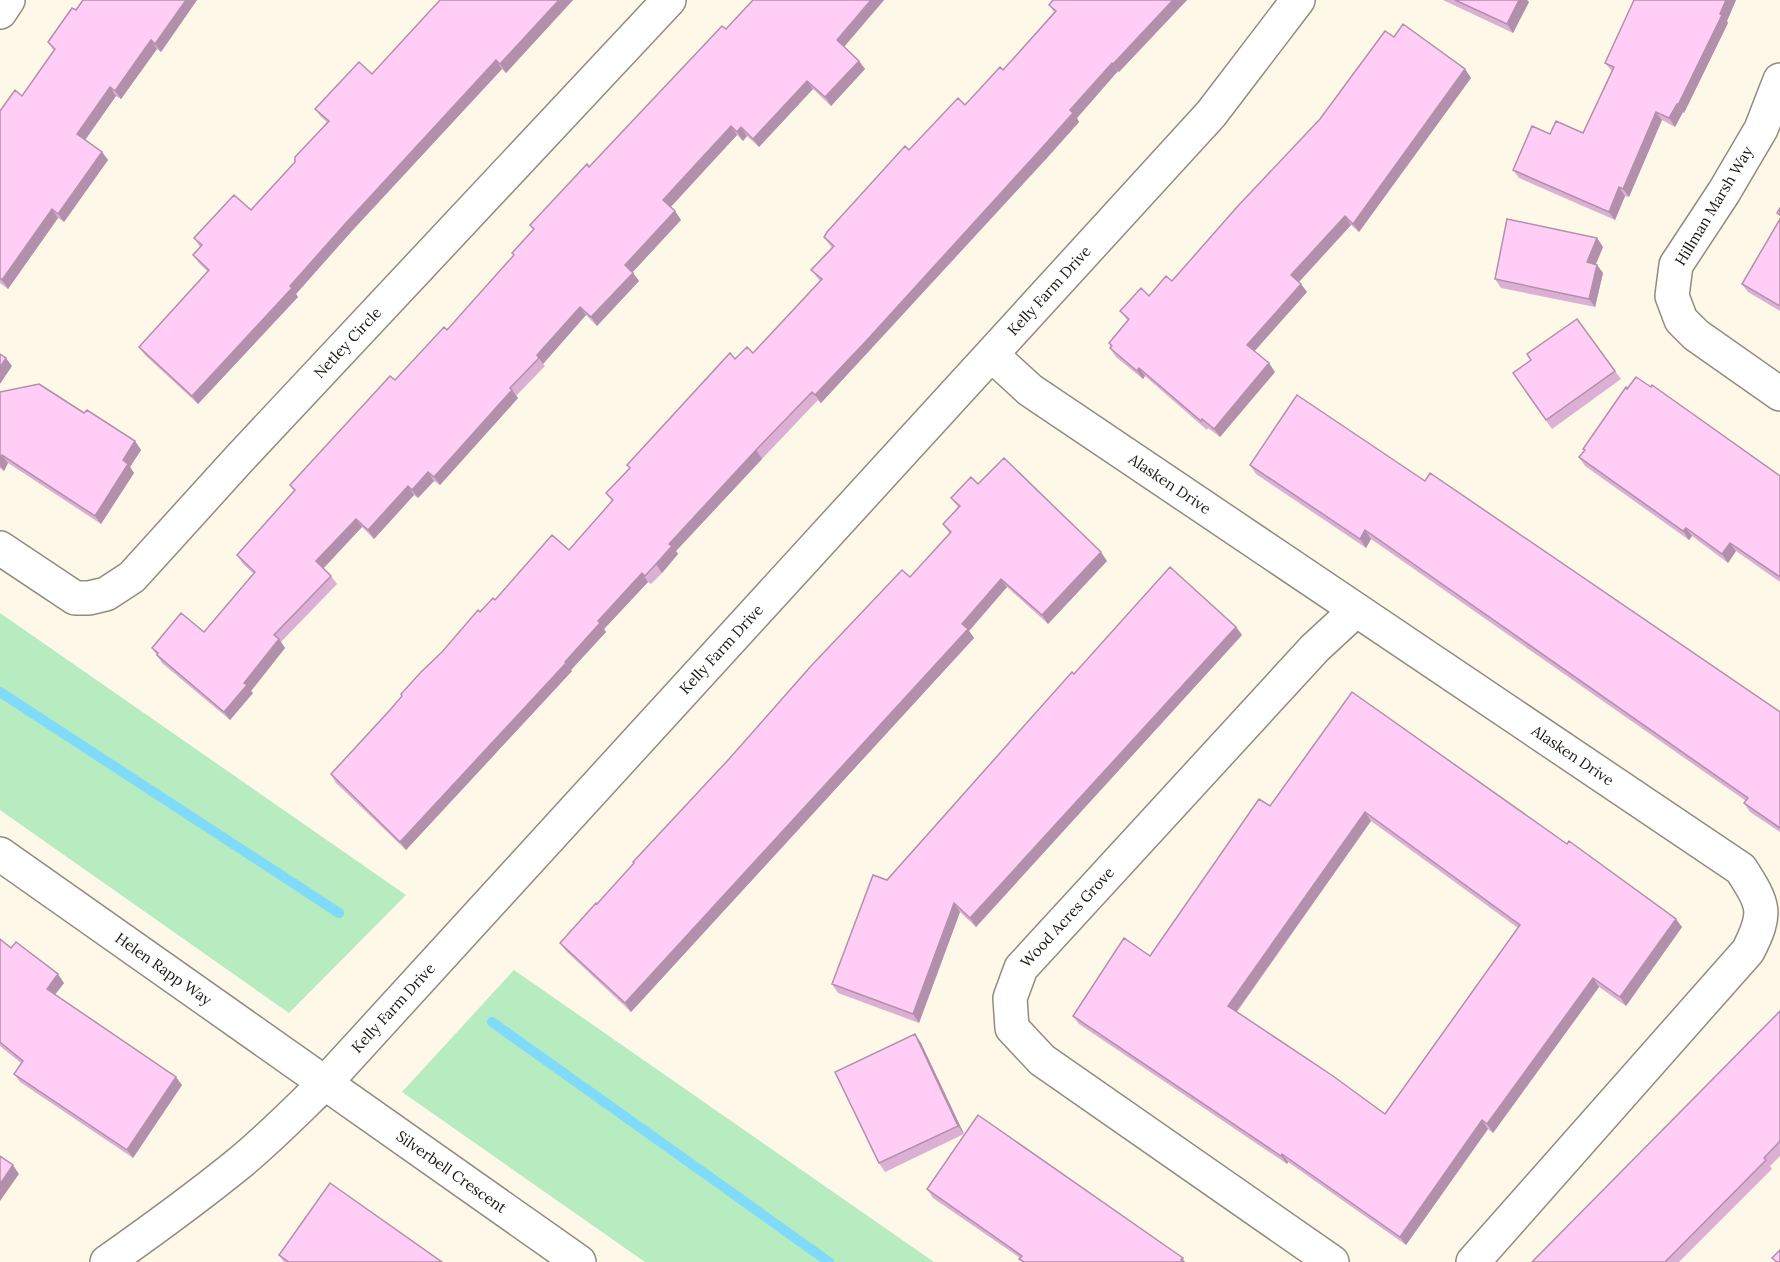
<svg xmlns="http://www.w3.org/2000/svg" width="1780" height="1262" viewBox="0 0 1780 1262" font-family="Lora,serif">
	<rect width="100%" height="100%" fill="#fef8e9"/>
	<path fill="#b6ecbf" d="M 0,613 L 406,895 L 289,1013 L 0,810 Z
		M 514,970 L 934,1262 L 645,1262 L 402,1092 Z"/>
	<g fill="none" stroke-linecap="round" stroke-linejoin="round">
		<path stroke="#80daf9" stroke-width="10" d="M 0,692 L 339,913
			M 492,1022 L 829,1262"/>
		<defs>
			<g id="minor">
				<path d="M 0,12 L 8,0"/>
				<path d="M 1780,80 L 1761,129 L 1724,192 L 1676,265 L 1672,296 L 1681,320 L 1696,335 L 1780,394"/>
				<path id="s1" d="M 992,355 L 1030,390 L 1741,869 C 1764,905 1768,912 1748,951 L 1473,1262"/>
				<path id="s2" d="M 0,548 L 75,598 L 89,598 L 106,594 L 132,577 L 239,459 L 669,0"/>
				<path id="s3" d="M 0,854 L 579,1262"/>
				<path id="s4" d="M 107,1262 C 151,1231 195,1199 237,1165 C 268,1140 296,1111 325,1083 L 1211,114 L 1298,0"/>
				<path id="s5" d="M 1332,1262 L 1042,1060 L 1012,1028 L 1010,998 L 1021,968 L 1315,648 L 1355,611"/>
			</g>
		</defs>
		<use href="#minor" stroke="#928c7f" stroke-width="36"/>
		<use href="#minor" stroke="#fff" stroke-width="33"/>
	</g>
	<path fill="#dbb0d4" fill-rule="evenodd" d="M 83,0 L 197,0 L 161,52 L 157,49 L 121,99 L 116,96 L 85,140 L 102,152 L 108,160 L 64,222 L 58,218 L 8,289 L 0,283 L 0,111 L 22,96 L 54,51 L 48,42 L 76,10 Z
		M 440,0 L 573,0 L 506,73 L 502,69 L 351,232 L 296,294 L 298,297 L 198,404 L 145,355 L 139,347 L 208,272 L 199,263 L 193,255 L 200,247 L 194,238 L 251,210 L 295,162 L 327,122 L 321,117 L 315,109 L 372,74 Z
		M 884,0 L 844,47 L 859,61 L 865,69 L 831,106 L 813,89 L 759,147 L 747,136 L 743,141 L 737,135 L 670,207 L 675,211 L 681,220 L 632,272 L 639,281 L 597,326 L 586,315 L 543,364 L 545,366 L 516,396 L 518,398 L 440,485 L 434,481 L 418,498 L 414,495 L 374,539 L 362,527 L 323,568 L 331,576 L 337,584 L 281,642 L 285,648 L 251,691 L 253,693 L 230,720 L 162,663 L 152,648 L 204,632 L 254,574 L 243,564 L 237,555 L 294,491 L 290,485 L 447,330 L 514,255 L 512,253 L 533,230 L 530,225 L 589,167 L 726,29 Z
		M 1187,0 L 1119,72 L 1118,71 L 1077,118 L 1079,122 L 1046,159 L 872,348 L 821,403 L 818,400 L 762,459 L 676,551 L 678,554 L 662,573 L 651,584 L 648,582 L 604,629 L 606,632 L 571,670 L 572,671 L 406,850 L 336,783 L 331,774 L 480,612 L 495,600 L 569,550 L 612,501 L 606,493 L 630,468 L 627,465 L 735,359 L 753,353 L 820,281 L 811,270 L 832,248 L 824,237 L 909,150 L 965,105 L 1003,70 L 1054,12 L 1049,5 Z
		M 1443,0 L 1527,0 L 1529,2 L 1513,33 Z
		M 1634,0 L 1736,0 L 1727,21 L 1728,23 L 1684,113 L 1683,112 L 1675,127 L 1662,120 L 1629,197 L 1625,196 L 1615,220 L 1519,178 L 1513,170 L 1550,134 L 1583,133 L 1612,71 L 1605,63 Z
		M 1394,37 L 1465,69 L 1471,78 L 1359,232 L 1351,225 L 1299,282 L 1307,292 L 1254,351 L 1275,372 L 1220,437 L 1208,428 L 1207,430 L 1145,376 L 1143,379 L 1116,357 L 1110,348 L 1111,347 L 1109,343 L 1128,321 L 1120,311 L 1149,296 L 1172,281 L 1320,119 Z
		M 1780,219 L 1780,311 L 1748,292 L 1742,284 Z
		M 1597,238 L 1603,247 L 1596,264 L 1603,273 L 1595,307 L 1501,288 L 1495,279 Z
		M 1577,319 L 1621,379 L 1552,429 L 1513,373 L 1531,360 Z
		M 1627,389 L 1780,476 L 1780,582 L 1736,551 L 1728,563 L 1692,536 L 1689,540 L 1585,466 L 1579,457 L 1584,450 L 1583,449 Z
		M 0,392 L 84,413 L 135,441 L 141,450 L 130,467 L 134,473 L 101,524 L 8,463 L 4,471 L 0,468 Z
		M 1250,465 L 1425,481 L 1780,712 L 1780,832 L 1750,812 L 1744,803 L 1746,801 L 1371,539 L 1366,548 L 1256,474 Z
		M 978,484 L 1107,561 L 1048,624 L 1007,587 L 969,631 L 974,638 L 631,1012 L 566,951 L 560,943 L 910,577 L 950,534 L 943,524 L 958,507 L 951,498 Z
		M 1236,627 L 1242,635 L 976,927 L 960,912 L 919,1023 L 838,993 L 832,984 L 887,880 L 1074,674 Z
		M 1352,692 L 1682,927 L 1626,1006 L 1599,987 L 1493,1133 L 1488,1129 L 1406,1245 L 1288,1162 L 1287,1164 L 1079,1024 L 1073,1016 L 1150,956 L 1270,806 ZM 1371,821 L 1518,928 L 1385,1114 L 1237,1012 Z
		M 0,939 L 11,948 L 64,983 L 55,995 L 182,1085 L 133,1158 L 20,1082 L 14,1074 L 21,1063 L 0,1046 Z
		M 1780,1011 L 1780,1156 L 1770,1166 L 1772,1169 L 1679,1262 L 1532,1262 Z
		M 915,1034 L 921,1043 L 964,1134 L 885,1172 L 879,1163 Z
		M 927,1189 L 1183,1258 L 1185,1262 L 1022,1262 L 1020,1258 L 933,1198 Z
		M 279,1255 L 442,1262 L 284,1262 Z"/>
	<path fill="#b290ac" d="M 186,0 L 197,0 L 161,52 L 155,44 Z
		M 559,0 L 573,0 L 506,73 L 500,64 Z
		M 871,0 L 884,0 L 843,48 L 837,40 Z
		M 1173,0 L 1187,0 L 1119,72 L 1113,64 Z
		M 1519,0 L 1527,0 L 1529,2 L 1513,33 L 1507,24 Z
		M 1726,0 L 1736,0 L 1727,21 L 1728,23 L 1684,113 L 1678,105 Z
		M 151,40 L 157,49 L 121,99 L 115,91 Z
		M 496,60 L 502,69 L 351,232 L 296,294 L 298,297 L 198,404 L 192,396 L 345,224 Z
		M 859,61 L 865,69 L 831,106 L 825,97 Z
		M 1112,63 L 1118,71 L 1077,118 L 1079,122 L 1046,159 L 821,403 L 815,395 Z
		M 1465,69 L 1471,78 L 1359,232 L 1353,224 Z
		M 807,81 L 813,89 L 759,147 L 753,139 Z
		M 110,87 L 116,96 L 83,143 L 77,134 Z
		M 1677,104 L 1683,112 L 1675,127 L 1669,118 Z
		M 1656,112 L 1662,120 L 1629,197 L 1623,189 Z
		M 731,126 L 737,135 L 669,209 L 663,200 Z
		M 741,127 L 747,136 L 743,141 L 737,132 Z
		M 102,152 L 108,160 L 64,222 L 58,214 Z
		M 1619,187 L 1625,196 L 1615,220 L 1609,212 Z
		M 52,209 L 58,218 L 8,289 L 2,280 Z
		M 675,211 L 681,220 L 631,274 L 625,265 Z
		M 1345,216 L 1351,225 L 1297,284 L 1291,275 Z
		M 1597,238 L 1603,247 L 1593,271 L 1587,262 Z
		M 1597,265 L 1603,273 L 1595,307 L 1589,299 Z
		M 633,273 L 639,281 L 597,326 L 591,317 Z
		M 1301,284 L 1307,292 L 1253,353 L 1247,345 Z
		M 580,307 L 586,315 L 543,364 L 537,355 Z
		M 6,358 L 12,366 L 0,384 L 0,367 Z
		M 1269,363 L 1275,372 L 1220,437 L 1214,429 Z
		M 1139,368 L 1145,376 L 1143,379 L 1137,371 Z
		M 512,390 L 518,398 L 440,485 L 434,477 Z
		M 135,441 L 141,450 L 130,467 L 134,473 L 101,524 L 95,516 L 123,460 Z
		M 756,450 L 762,459 L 676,551 L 678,554 L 662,573 L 656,564 L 669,544 Z
		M 2,455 L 8,463 L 4,471 L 0,466 L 0,458 Z
		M 428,472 L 434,481 L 418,498 L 412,490 Z
		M 408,486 L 414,495 L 374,539 L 368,530 Z
		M 356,519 L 362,527 L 322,570 L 316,561 Z
		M 1686,528 L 1692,536 L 1689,540 L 1683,531 Z
		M 1365,530 L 1371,539 L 1366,548 L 1360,539 Z
		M 1730,543 L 1736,551 L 1728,563 L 1722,554 Z
		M 1101,552 L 1107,561 L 1048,624 L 1042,615 Z
		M 642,573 L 648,582 L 604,629 L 606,632 L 571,670 L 572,671 L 406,850 L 400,842 L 565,662 L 598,621 Z
		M 1001,579 L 1007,587 L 969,631 L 974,638 L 631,1012 L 625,1003 L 962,624 Z
		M 1236,627 L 1242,635 L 976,927 L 970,918 Z
		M 279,639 L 285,648 L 251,691 L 253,693 L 230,720 L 224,712 L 244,683 Z
		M 1365,812 L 1371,821 L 1234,1015 L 1228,1006 Z
		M 954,903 L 960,912 L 919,1023 L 913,1014 Z
		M 1676,919 L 1682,927 L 1626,1006 L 1620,997 Z
		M 58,974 L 64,983 L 53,997 L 47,989 Z
		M 1593,978 L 1599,987 L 1493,1133 L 1487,1124 Z
		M 915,1034 L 921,1043 L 964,1134 L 958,1126 Z
		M 176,1077 L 182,1085 L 133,1158 L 127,1150 Z
		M 1482,1120 L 1488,1129 L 1406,1245 L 1400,1237 Z
		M 1282,1154 L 1288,1162 L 1287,1164 L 1281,1156 Z
		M 13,1165 L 19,1174 L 0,1201 L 0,1184 Z"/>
	<path fill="#ffcdf6" stroke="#b290ac" stroke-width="1.5" fill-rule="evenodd" d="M 83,0 L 186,0 L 155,44 L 151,40 L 115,91 L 110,87 L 77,134 L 102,152 L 58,214 L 52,209 L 2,280 L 0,278 L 0,111 L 15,90 L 22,96 L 55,49 L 48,42 L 72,8 L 76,10 Z
		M 440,0 L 559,0 L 500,64 L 496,60 L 345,224 L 290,286 L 292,288 L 192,396 L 139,347 L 209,270 L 193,255 L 202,245 L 194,238 L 234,195 L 251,210 L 295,162 L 295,157 L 329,121 L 315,109 L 359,62 L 372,74 Z
		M 753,0 L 871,0 L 837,40 L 859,61 L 825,97 L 807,81 L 753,139 L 741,127 L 737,132 L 731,126 L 663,200 L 675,211 L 625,265 L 633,273 L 591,317 L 580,307 L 537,355 L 539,358 L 510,388 L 512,390 L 434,477 L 428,472 L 412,490 L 408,486 L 368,530 L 356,519 L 316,561 L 331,576 L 274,635 L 279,639 L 244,683 L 247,685 L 224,712 L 157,655 L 158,653 L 152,648 L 181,613 L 204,632 L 255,572 L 237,555 L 295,490 L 290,485 L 390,376 L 395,380 L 444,327 L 447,330 L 514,255 L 512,253 L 534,229 L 530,225 L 587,164 L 589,167 L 722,26 L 726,29 Z
		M 1053,0 L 1173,0 L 1113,64 L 1112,63 L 1070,110 L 1073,113 L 1040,150 L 867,340 L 815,395 L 812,392 L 756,450 L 669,544 L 672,546 L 656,564 L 645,576 L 642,573 L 598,621 L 600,623 L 565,662 L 566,663 L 400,842 L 331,774 L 390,710 L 402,696 L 401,694 L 421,672 L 442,652 L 478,610 L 480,612 L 493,598 L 495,600 L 552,535 L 569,550 L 613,500 L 606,493 L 630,468 L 627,465 L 730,353 L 735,359 L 747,347 L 753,353 L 822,279 L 811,270 L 834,246 L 824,237 L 827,232 L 905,146 L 909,150 L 958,98 L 965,105 L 1000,67 L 1003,70 L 1056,11 L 1049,5 Z
		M 1455,0 L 1519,0 L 1507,24 Z
		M 1634,0 L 1726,0 L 1720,14 L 1722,15 L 1678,105 L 1677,104 L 1669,118 L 1656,112 L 1623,189 L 1619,187 L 1609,212 L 1513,170 L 1532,126 L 1550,134 L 1556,121 L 1583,133 L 1614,67 L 1605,63 Z
		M 1403,24 L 1465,69 L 1353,224 L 1345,216 L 1291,275 L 1301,284 L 1247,345 L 1269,363 L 1214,429 L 1202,419 L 1201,421 L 1139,368 L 1137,371 L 1110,348 L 1112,346 L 1109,343 L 1129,319 L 1120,311 L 1141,288 L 1149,296 L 1166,276 L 1172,281 L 1237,207 L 1320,119 L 1385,31 L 1394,37 Z
		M 1780,208 L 1780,215 L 1777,213 Z
		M 1507,219 L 1597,238 L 1587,262 L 1597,265 L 1589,299 L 1495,279 Z
		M 1780,219 L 1780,306 L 1742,284 Z
		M 1577,319 L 1615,371 L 1546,420 L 1513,373 L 1531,360 L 1527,354 Z
		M 0,354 L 6,358 L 0,367 Z
		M 1636,377 L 1651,387 L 1652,385 L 1780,476 L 1780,577 L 1730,543 L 1722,554 L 1686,528 L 1683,531 L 1579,457 L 1585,450 L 1583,449 L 1626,387 L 1627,389 Z
		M 39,384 L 84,413 L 87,410 L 135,441 L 123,460 L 128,464 L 95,516 L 2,455 L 0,458 L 0,392 Z
		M 1297,395 L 1425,481 L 1430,473 L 1780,712 L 1780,828 L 1744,803 L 1748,798 L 1365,530 L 1360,539 L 1250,465 Z
		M 1004,458 L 1101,552 L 1042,615 L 1001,579 L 962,624 L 968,629 L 625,1003 L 560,943 L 596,903 L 597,904 L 634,863 L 633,862 L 729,759 L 811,666 L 902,570 L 910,577 L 951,532 L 943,524 L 960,506 L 951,498 L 971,477 L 978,484 Z
		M 1170,567 L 1236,627 L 970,918 L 954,903 L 913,1014 L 832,984 L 873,875 L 887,880 L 1072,672 L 1074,674 Z
		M 1352,692 L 1567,844 L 1569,841 L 1676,919 L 1620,997 L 1593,978 L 1487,1124 L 1482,1120 L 1400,1237 L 1282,1154 L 1281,1156 L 1073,1016 L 1124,938 L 1150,956 L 1259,799 L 1270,806 ZM 1365,812 L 1520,925 L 1385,1114 L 1333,1076 L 1228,1006 Z
		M 0,939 L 11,948 L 16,942 L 58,974 L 47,989 L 176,1077 L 127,1150 L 14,1074 L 23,1061 L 0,1042 Z
		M 1780,1011 L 1780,1141 L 1764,1158 L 1766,1160 L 1665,1262 L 1532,1262 Z
		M 915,1034 L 958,1126 L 879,1163 L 835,1072 Z
		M 978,1115 L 1183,1258 L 1181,1260 L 1184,1262 L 1024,1262 L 1019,1259 L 1022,1256 L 927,1189 Z
		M 0,1156 L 13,1165 L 0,1184 Z
		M 330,1183 L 442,1262 L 289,1262 L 279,1255 Z
		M 1780,1250 L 1780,1262 L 1777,1262 L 1772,1258 Z"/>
	<g text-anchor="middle" stroke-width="4.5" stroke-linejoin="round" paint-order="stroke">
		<g font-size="15" fill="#191712" stroke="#fff">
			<text transform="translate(1714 206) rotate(-59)" y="5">Hillman Marsh Way</text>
			<text dy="5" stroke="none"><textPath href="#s4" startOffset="1356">Kelly Farm Drive</textPath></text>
			<text dy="5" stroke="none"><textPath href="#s2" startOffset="471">Netley Circle</textPath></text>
			<text dy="5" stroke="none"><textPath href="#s1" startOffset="220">Alasken Drive</textPath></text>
			<text dy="5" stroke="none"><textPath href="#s4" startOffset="870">Kelly Farm Drive</textPath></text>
			<text dy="5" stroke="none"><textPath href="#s1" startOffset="706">Alasken Drive</textPath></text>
			<text dy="5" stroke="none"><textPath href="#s5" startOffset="528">Wood Acres Grove</textPath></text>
			<text dy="5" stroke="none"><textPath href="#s3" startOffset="200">Helen Rapp Way</textPath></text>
			<text dy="5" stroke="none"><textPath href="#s4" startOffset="384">Kelly Farm Drive</textPath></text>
			<text dy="5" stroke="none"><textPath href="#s3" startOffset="552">Silverbell Crescent</textPath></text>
		</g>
	</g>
</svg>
